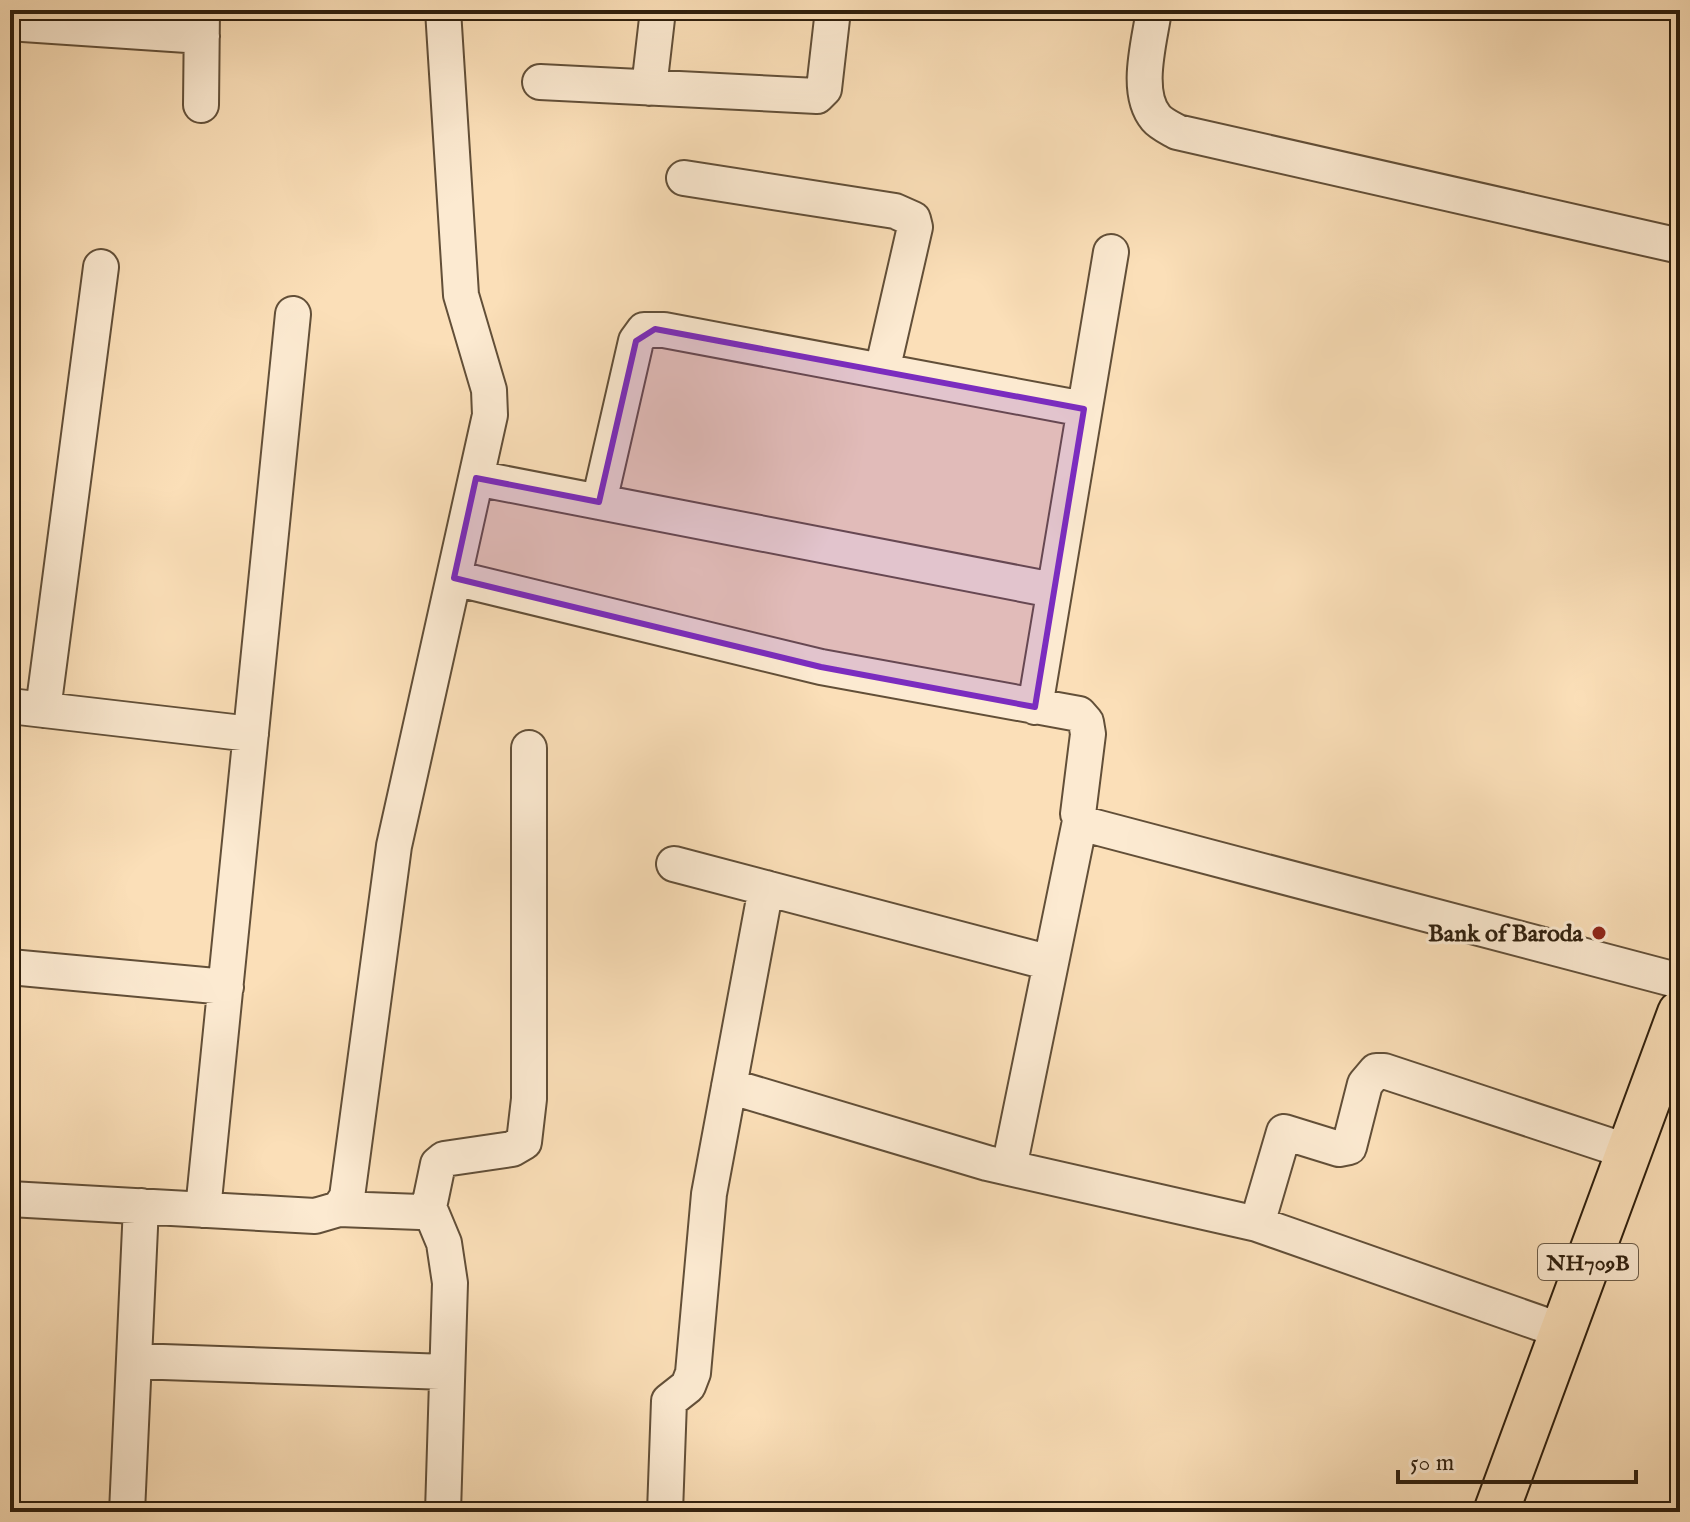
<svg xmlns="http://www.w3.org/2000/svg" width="1690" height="1522" viewBox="0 0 1690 1522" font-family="'IM FELL English',serif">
	<rect width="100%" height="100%" fill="#fbdfb8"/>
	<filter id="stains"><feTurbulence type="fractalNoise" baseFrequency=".0025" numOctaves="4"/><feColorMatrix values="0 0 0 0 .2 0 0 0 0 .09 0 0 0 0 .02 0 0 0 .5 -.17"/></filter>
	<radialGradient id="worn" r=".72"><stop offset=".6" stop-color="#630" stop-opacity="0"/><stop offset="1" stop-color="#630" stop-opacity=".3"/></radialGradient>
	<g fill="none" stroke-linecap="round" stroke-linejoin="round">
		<defs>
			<path id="minor" d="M 1154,10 C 1150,40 1134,92 1156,118 C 1161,124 1170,128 1177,132 L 1680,246
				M 23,24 L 202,36
				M 540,82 L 817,96 L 824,89 L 833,10
				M 649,88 L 658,10
				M 201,105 L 202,10
				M 684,178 L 895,211 L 913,219 L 915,227 L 882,371
				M 476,478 L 1053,590
				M 599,502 L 636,341 L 644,330 L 664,330 L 1084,409
				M 454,578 L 821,667 L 1079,714 L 1086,722 L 1088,734 L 1078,814 L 1084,824 L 1680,981
				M 10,706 L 251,734
				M 1035,707 L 1111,252
				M 43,710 L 101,267
				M 674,864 L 1051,963
				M 10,967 L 226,987
				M 729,1086 L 987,1163 L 1257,1224 L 1562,1331
				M 1009,1168 L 1080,821
				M 10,1199 L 315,1216 L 339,1209 L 347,1197 L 394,846 L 490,415 L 489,390 L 461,295 L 443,10
				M 429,1207 L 444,1243 L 450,1283 L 443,1512
				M 339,1209 L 420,1212 L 429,1207 L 438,1164 L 444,1159 L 512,1149 L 524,1142 L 529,1099 L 529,748
				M 203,1210 L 293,314
				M 1257,1224 L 1284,1132 L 1339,1149 L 1349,1147 L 1365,1084 L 1376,1071 L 1384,1071 L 1629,1152
				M 134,1361 L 447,1372
				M 127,1512 L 141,1206
				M 665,1512 L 669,1401 L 688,1386 L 693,1373 L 709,1194 L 766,888"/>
			<path id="trunk" d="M 1496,1512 L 1680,1013"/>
		</defs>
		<use href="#minor" stroke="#624f38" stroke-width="38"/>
		<use href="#trunk" stroke="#2f1f0d" stroke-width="48"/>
		<use href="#minor" stroke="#fcead1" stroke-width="34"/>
		<use href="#trunk" stroke="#fbdfb8" stroke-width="44"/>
	</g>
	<path fill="#7b2cbf" fill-opacity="0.2" stroke="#7b2cbf" stroke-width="6" stroke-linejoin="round" d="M 655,329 L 1084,409 L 1035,707 L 821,667 L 454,578 L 476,478 L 599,502 L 636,341 Z"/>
	<circle fill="#8f2418" stroke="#fcead1" stroke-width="3" cx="1599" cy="933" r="8"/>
	<g text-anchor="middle" stroke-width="6" stroke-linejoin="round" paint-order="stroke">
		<rect fill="#fcead1" stroke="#6c5c48" stroke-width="2" x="1538" y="1244" width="100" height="36" rx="6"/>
		<g font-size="22" font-weight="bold" fill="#2f1f0d">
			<text x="1588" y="1270">NH709B</text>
		</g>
		<g font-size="24" font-weight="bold" fill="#2f1f0d" stroke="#fcead1" text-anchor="end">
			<text x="1583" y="941">Bank of Baroda</text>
		</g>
	</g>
	<rect width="1690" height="1522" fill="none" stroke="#fbdfb8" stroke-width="40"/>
	<rect x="12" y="12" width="1666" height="1498" fill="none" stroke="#2f1f0d" stroke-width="4"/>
	<rect x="20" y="20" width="1650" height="1482" fill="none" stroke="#2f1f0d" stroke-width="2"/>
	<path d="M1398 1470v12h238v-12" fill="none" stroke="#2f1f0d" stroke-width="4"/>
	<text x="1410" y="1470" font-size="24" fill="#2f1f0d" stroke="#fcead1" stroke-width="6" paint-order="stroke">50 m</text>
	<rect width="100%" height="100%" filter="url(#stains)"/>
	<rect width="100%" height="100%" fill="url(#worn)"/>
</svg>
